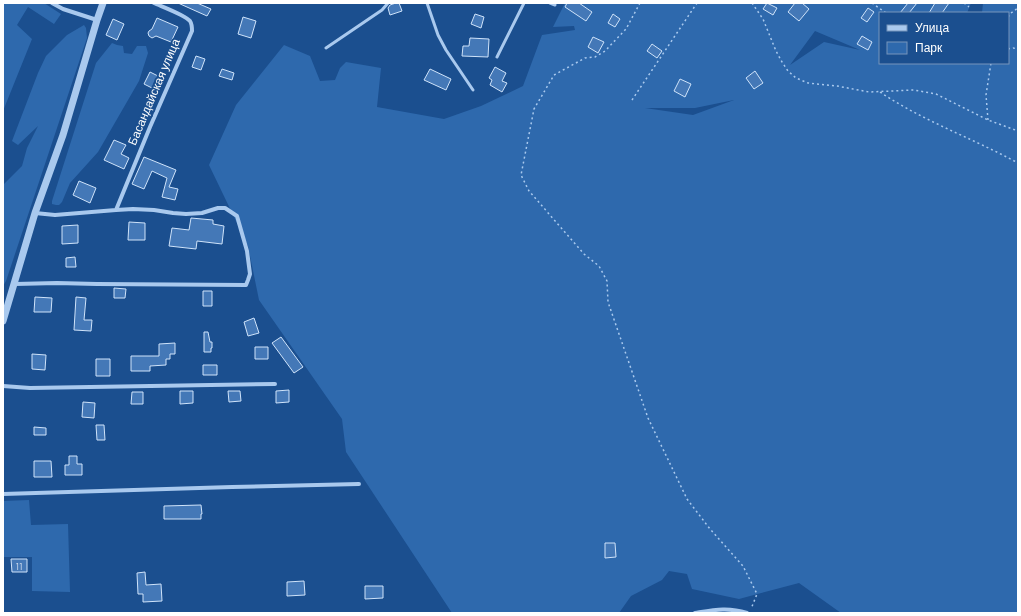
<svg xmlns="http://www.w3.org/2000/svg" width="1021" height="616" viewBox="0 0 1021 616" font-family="Barlow,sans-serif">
	<rect width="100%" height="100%" fill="#1b4f8f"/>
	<path fill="#2e69ad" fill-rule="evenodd" d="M 3,3 L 44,3 L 61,14 L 54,24 L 28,7 L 17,25 L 32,39 L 3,111 Z
		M 565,3 L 971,3 L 967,13 L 880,13 L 880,63 L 1008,63 L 1008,13 L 982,13 L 983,3 L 1018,3 L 1018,613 L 841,613 L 799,583 L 739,599 L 692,589 L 687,574 L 669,571 L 662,580 L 631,596 L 619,613 L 452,613 L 346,452 L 342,419 L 259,300 L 248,246 L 209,165 L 236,105 L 284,45 L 310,56 L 320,81 L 335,80 L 340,68 L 346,62 L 381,68 L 377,107 L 444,119 L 481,106 L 523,86 L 542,35 L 575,30 L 574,26 L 553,27 ZM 815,31 L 860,50 L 824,42 L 790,65 ZM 734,100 L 693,115 L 645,108 L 695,108 Z
		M 84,25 L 86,28 L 87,38 L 6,281 L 3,286 L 3,185 L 22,166 L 27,148 L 38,126 L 18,145 L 12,141 L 38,73 L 46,56 L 67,35 Z
		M 112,43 L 117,45 L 123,46 L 124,53 L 132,54 L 137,46 L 146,46 L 148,53 L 139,81 L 98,152 L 70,183 L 62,202 L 59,205 L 56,205 L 52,204 L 52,201 L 96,63 Z
		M 29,500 L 31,525 L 68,524 L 70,592 L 32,591 L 32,557 L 3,557 L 3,501 Z"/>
	<path fill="#4478b7" stroke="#cfe3fa" d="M 178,3 L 197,3 L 211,9 L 207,16 Z
		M 396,3 L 399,3 L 402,11 L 390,15 L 388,8 L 390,5 Z
		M 567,3 L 579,3 L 592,12 L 586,21 L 565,7 Z
		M 767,3 L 777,8 L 773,15 L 763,9 Z
		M 795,3 L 802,3 L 809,9 L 799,21 L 788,12 Z
		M 908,3 L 917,3 L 909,13 L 900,13 Z
		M 935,3 L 949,3 L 942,13 L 929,13 Z
		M 868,8 L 874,12 L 867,22 L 861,18 Z
		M 475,14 L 484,17 L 481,28 L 471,24 Z
		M 613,14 L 620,19 L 615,27 L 608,23 Z
		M 243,17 L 256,21 L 251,38 L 238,34 Z
		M 157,18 L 178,27 L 171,42 L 156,36 L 152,38 L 149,36 L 148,33 L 149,31 L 152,29 Z
		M 113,19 L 124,24 L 117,40 L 106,35 Z
		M 862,36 L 872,42 L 868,50 L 857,44 Z
		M 593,37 L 604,42 L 598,53 L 588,47 Z
		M 470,38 L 489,39 L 488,57 L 462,56 L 463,46 L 469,46 Z
		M 652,44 L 662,51 L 657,58 L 647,51 Z
		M 196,56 L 205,59 L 201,70 L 192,67 Z
		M 495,67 L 506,73 L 502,81 L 507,83 L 502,92 L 490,85 L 492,80 L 489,78 Z
		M 222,69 L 234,73 L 232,80 L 219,76 Z
		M 430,69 L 451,79 L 446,90 L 424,80 Z
		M 755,71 L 763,83 L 754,89 L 746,78 Z
		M 150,72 L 160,77 L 154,89 L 144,84 Z
		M 680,79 L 691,84 L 685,97 L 674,91 Z
		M 114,140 L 126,145 L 121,154 L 129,158 L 124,169 L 104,160 Z
		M 144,157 L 176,170 L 169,187 L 178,189 L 175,200 L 162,197 L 167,178 L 152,171 L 144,189 L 132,184 Z
		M 79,181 L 96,188 L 90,203 L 73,195 Z
		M 191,218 L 213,220 L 213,224 L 224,226 L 222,244 L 197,241 L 196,249 L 169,246 L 172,228 L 189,230 Z
		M 129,222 L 145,223 L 145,240 L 128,240 Z
		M 78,225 L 78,243 L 62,244 L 62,226 Z
		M 75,257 L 76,267 L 66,267 L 66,258 Z
		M 114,288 L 126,289 L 125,298 L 114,298 Z
		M 203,291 L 212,291 L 212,306 L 203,306 Z
		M 35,297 L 52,298 L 51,312 L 34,312 Z
		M 76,297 L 86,298 L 84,320 L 92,320 L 91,331 L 74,330 Z
		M 254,318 L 259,333 L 248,336 L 244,322 Z
		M 204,332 L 208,332 L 210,342 L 212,342 L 212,348 L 211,348 L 211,352 L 204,352 Z
		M 281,337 L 303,367 L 294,373 L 272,343 Z
		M 175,343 L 175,354 L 170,354 L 170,359 L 166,359 L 166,365 L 150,366 L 150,371 L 131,371 L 131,356 L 159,356 L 159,344 Z
		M 255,347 L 268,347 L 268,359 L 255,359 Z
		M 32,354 L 46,355 L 45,370 L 32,369 Z
		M 96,359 L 110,359 L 110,376 L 96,376 Z
		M 203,365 L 217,365 L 217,375 L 203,375 Z
		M 289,390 L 289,402 L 276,403 L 276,391 Z
		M 180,391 L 193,391 L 193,403 L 180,404 Z
		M 228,391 L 240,391 L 241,401 L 229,402 Z
		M 132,392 L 143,392 L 143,404 L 131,404 Z
		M 83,402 L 95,403 L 94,418 L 82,417 Z
		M 96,425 L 104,425 L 105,440 L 97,440 Z
		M 34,427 L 46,428 L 46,435 L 34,435 Z
		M 69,456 L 77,456 L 77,464 L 82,464 L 82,475 L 65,475 L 65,465 L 69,465 Z
		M 34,461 L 51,461 L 52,477 L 34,477 Z
		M 201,505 L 202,514 L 201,514 L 201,519 L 164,519 L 164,506 Z
		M 605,543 L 615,543 L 616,557 L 605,558 Z
		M 11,559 L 27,559 L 27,572 L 12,572 Z
		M 145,572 L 146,585 L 161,584 L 162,601 L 143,602 L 143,594 L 138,594 L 137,573 Z
		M 304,581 L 305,595 L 287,596 L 287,582 Z
		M 365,586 L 383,586 L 383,598 L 365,599 Z"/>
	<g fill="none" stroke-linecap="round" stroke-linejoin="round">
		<path stroke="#a9c9ee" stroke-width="1.5" stroke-dasharray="2 3" stroke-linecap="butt" d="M 640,3 L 626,29 L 605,51 L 595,57 L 585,58 L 554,75 L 534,109 L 521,175 L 529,191 L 584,254 L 599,266 L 607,281 L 608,302 L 648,418 L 687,499 L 710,529 L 743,566 L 757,594 L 751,609
			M 752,3 L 763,19 L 776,51 L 782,62 L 788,71 L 796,78 L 808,83 L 837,86 L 869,92 L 914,90 L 936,94 L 988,120 L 1018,131
			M 872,3 L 886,13
			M 964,3 L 969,7
			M 1008,17 L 1011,13 L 1018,8
			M 1008,49 L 1013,48 L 1018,49
			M 880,92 C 923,121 972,138 1018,163
			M 632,100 L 697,3
			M 988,120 L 986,95 L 991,63"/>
		<path stroke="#a9c9ee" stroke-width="3" d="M 427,3 L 438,35 L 446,50 L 473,90
			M 550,3 L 555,5
			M 326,48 L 382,10 L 388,3
			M 497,57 L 524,3"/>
		<path stroke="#a9c9ee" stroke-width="4" d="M 52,3 L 63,9 L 97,20
			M 116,210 L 150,127 L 192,31 C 192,27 192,24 190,21 C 185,15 163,7 154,3
			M 15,284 L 57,283 L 97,284 L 246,285 L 248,280 L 250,274 L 247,251 L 237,216 L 225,208 L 218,208 L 202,213 L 186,214 L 173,213 L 154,210 L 133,209 L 116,210 L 55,215 L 35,213
			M 3,386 L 30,388 L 275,384
			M 3,494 L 232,487 L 359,484
			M 695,613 C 714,610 728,607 747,613"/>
		<path stroke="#a9c9ee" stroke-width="7" d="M 3,321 L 35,213 L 63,135 L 97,20 L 103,3"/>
	</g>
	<g text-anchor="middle" stroke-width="4" stroke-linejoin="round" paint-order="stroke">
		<g font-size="10" fill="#d0dded">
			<text x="19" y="570">11</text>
		</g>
		<g font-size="12" fill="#fff" stroke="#1b4f8f">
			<text transform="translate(154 92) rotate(-67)" y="4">Басандайская улица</text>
		</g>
	</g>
	<rect width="1021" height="616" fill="none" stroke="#ffffff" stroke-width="8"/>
	<rect x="879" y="12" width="130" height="52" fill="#1b4f8f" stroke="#7695bc"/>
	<rect x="887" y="25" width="20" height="6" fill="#a9c9ee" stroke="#7695bc"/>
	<text x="915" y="32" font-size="12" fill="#ffffff">Улица</text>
	<rect x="887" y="42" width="20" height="12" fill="#2e69ad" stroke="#7695bc"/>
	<text x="915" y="52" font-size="12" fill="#ffffff">Парк</text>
</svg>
